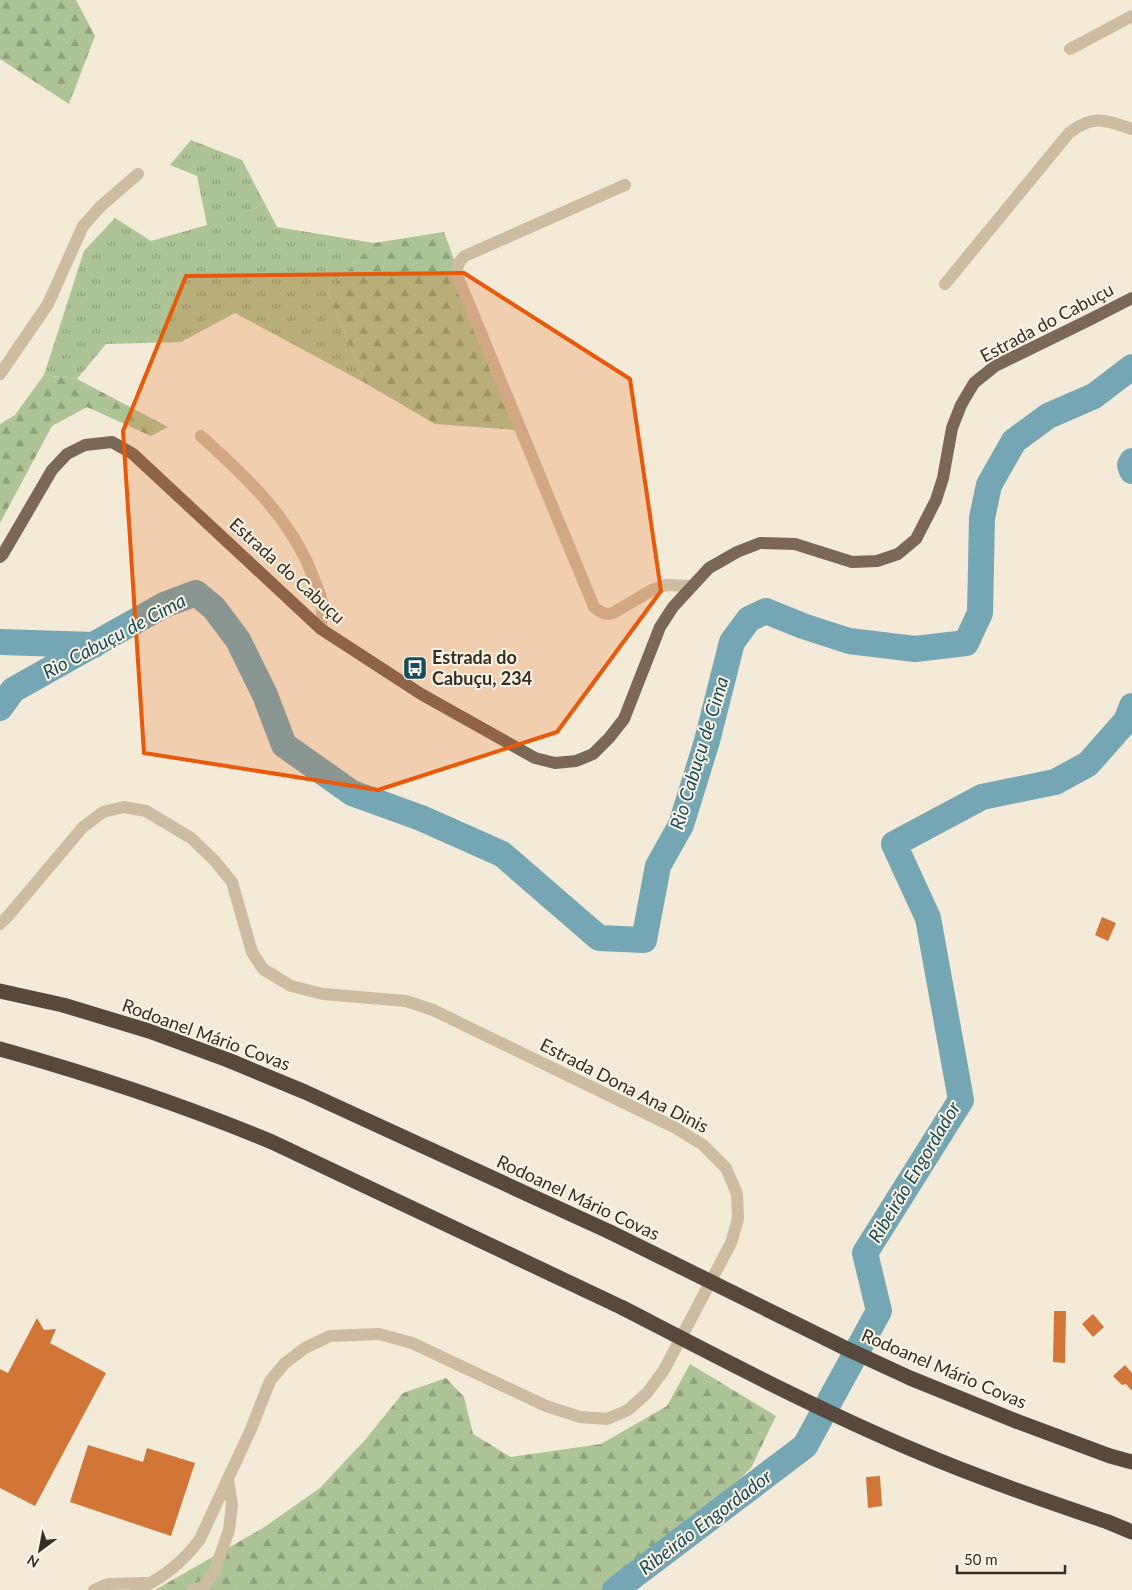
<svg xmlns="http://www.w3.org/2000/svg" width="1132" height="1590" viewBox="0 0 1132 1590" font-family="Lato,sans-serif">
	<defs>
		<pattern id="grass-tufts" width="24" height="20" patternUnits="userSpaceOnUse" patternTransform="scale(1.25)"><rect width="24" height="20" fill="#adc496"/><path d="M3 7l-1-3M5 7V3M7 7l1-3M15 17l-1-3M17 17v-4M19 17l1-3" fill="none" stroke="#8ea07a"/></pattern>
		<pattern id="forest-firs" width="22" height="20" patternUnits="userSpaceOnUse" patternTransform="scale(1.25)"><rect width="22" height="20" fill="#adc496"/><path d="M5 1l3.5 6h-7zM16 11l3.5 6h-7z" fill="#8ea07a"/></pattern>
	</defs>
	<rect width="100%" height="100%" fill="#f3ebd7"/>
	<path fill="url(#grass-tufts)" d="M 191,140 L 242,160 L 277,227 L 374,243 L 328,291 L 365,383 L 235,313 L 181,342 L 106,344 L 77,379 L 44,375 L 84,251 L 115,218 L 151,241 L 207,225 L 197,176 L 170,165 Z"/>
	<path fill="url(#forest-firs)" d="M 0,0 L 76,0 L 95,36 L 69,104 L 0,59 Z
		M 444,232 L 516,430 L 435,424 L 365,383 L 328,291 L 374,243 Z
		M 44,375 L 77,379 L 168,427 L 151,436 L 87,407 L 52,426 L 0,523 L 0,424 L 15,415 Z
		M 690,1364 L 776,1416 L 751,1468 L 625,1590 L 155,1590 L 263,1528 L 320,1488 L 365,1440 L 403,1393 L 446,1378 L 464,1397 L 473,1434 L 511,1457 L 601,1444 L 667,1406 Z"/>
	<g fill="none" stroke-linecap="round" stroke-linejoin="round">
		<path stroke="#74a6b3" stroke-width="26" d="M 1132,461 L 1130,465 L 1132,471
			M 0,642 L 94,645
			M 0,708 L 13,690 L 164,605 L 196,593 L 214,608 L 238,640 L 265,695 L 284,745 L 352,793 L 421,818 L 502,854 L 599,938 L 644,940 L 658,866 L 681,825 L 707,741 L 732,642 L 749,619 L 766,611 L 803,626 L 849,641 L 915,649 L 966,643 L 980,613 L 982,518 L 989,485 L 1014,441 L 1048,416 L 1094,396 L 1132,367
			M 615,1590 L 805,1446 L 879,1311 L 865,1253 L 961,1100 L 928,918 L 894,844 L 982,797 L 1055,782 L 1088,764 L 1126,721 L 1132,706"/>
	</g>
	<path fill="#d17637" d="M 1102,917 L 1116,923 L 1108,941 L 1095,935 Z
		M 1054,1311 L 1066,1311 L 1065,1363 L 1053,1362 Z
		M 1093,1314 L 1104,1327 L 1093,1337 L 1082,1324 Z
		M 37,1318 L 44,1330 L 56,1329 L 50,1343 L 106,1373 L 35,1506 L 0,1488 L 0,1369 L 8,1373 Z
		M 1125,1365 L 1132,1373 L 1132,1391 L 1126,1384 L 1122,1385 L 1113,1376 Z
		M 88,1445 L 143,1462 L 147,1448 L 195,1463 L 171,1536 L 70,1502 Z
		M 880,1476 L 882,1506 L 868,1508 L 866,1477 Z"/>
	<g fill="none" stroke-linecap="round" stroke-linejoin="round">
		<path stroke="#ccbca2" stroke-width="12" d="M 1070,49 L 1132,16
			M 625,185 L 465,256 C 458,262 457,266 457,275 L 594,607 C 601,613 605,615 613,613 L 652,590 L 666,585 L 692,586
			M 945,284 L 1069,133 C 1094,114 1105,120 1132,129
			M 0,374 L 48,304 L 83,226 L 101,206 L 138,174
			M 201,436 C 243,474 283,511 307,562 C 312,575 319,588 322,602 C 323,610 321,620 321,629
			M 0,924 L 8,916 L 83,827 L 103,812 L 124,807 L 146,811 L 191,838 L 214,860 L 232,882 L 252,952 L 263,969 L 291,986 L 323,994 L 406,1001 L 433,1010 L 674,1127 L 703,1145 L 726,1168 L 737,1194 L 738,1219 L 731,1243 L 664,1370 L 647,1393 L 628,1410 L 607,1419 L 580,1417 L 546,1406 L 412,1343 L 379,1334 L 330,1336 L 305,1348 L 285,1363 L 270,1381 L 251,1429 L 200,1539 C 184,1561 161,1580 136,1590
			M 94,1590 L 108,1584 L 146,1583
			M 192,1590 L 203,1587 L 214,1573 L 229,1530 L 232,1505 L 228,1480"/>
		<path stroke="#7a6755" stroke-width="12" d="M 0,557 L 3,554 L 52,470 L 67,454 L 85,445 L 112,442 L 133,454 L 321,629 L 421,694 L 535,758 L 555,763 L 576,761 L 593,754 L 609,738 L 624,719 L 660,627 L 673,607 L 709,568 L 737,552 L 760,543 L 795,544 L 852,562 L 877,561 L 898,554 L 916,539 L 936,500 L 943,478 L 952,428 L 961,405 L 974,383 L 995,366 L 1089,320 L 1132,298"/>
		<path stroke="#58493c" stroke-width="15" d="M 0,991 L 63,1005 L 149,1031 L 228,1060 L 305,1092 L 610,1232
			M 0,1049 C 93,1075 183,1105 272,1142 L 623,1308
			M 1016,1421 L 1110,1456 L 1132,1462
			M 1108,1522 L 1132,1532"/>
		<path stroke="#58493c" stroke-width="15" d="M 610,1232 L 843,1347 L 910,1378 L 1016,1421
			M 623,1308 C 720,1358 816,1409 916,1451 C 979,1478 1044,1500 1108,1522"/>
	</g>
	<path fill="#e8590c" fill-opacity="0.2" stroke="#e8590c" stroke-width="4" stroke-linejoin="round" d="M 464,273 L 630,379 L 661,591 L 557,732 L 378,790 L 144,753 L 123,431 L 186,276 Z"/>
	<defs>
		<symbol id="bus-square" viewBox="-11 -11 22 22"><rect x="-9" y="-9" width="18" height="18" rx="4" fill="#174c5c" stroke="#fbf4e4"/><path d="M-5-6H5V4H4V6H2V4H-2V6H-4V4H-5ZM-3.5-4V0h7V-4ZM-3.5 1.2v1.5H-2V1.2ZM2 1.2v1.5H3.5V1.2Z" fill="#fff"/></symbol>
	</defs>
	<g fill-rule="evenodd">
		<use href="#bus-square" x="401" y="654" width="28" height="28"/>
	</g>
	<g text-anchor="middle" stroke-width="4" stroke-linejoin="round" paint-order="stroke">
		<g font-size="18" fill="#362e25" stroke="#fbf4e4">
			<text transform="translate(1047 323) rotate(-28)" y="6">Estrada do Cabuçu</text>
			<text transform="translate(287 571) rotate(42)" y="6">Estrada do Cabuçu</text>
			<text transform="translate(206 1035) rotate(20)" y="6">Rodoanel Mário Covas</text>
			<text transform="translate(624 1086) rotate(27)" y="6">Estrada Dona Ana Dinis</text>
			<text transform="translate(578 1198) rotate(25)" y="6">Rodoanel Mário Covas</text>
			<text transform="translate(944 1369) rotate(23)" y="6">Rodoanel Mário Covas</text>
		</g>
		<g font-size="18" font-weight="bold" fill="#362e25" stroke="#fbf4e4" text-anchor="start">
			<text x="432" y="664">Estrada do<tspan x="432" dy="21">Cabuçu, 234</tspan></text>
		</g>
		<g font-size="19" font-style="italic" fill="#174c5c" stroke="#fbf4e4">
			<text transform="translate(114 636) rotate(-28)" y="7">Rio Cabuçu de Cima</text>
			<text transform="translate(699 753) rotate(-73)" y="7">Rio Cabuçu de Cima</text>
			<text transform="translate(914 1172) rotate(-59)" y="7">Ribeirão Engordador</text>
			<text transform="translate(705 1522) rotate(-37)" y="7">Ribeirão Engordador</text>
		</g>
	</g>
	<g transform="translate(40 1550) rotate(212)" stroke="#fbf4e4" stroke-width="4" paint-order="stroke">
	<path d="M0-4L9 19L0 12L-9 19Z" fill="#362e25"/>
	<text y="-8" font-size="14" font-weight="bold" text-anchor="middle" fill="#362e25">N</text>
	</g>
	<path d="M957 1565v8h108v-8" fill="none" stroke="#362e25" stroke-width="2.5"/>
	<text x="964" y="1565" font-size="15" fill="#362e25" stroke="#fbf4e4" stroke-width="4" paint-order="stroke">50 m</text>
</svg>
